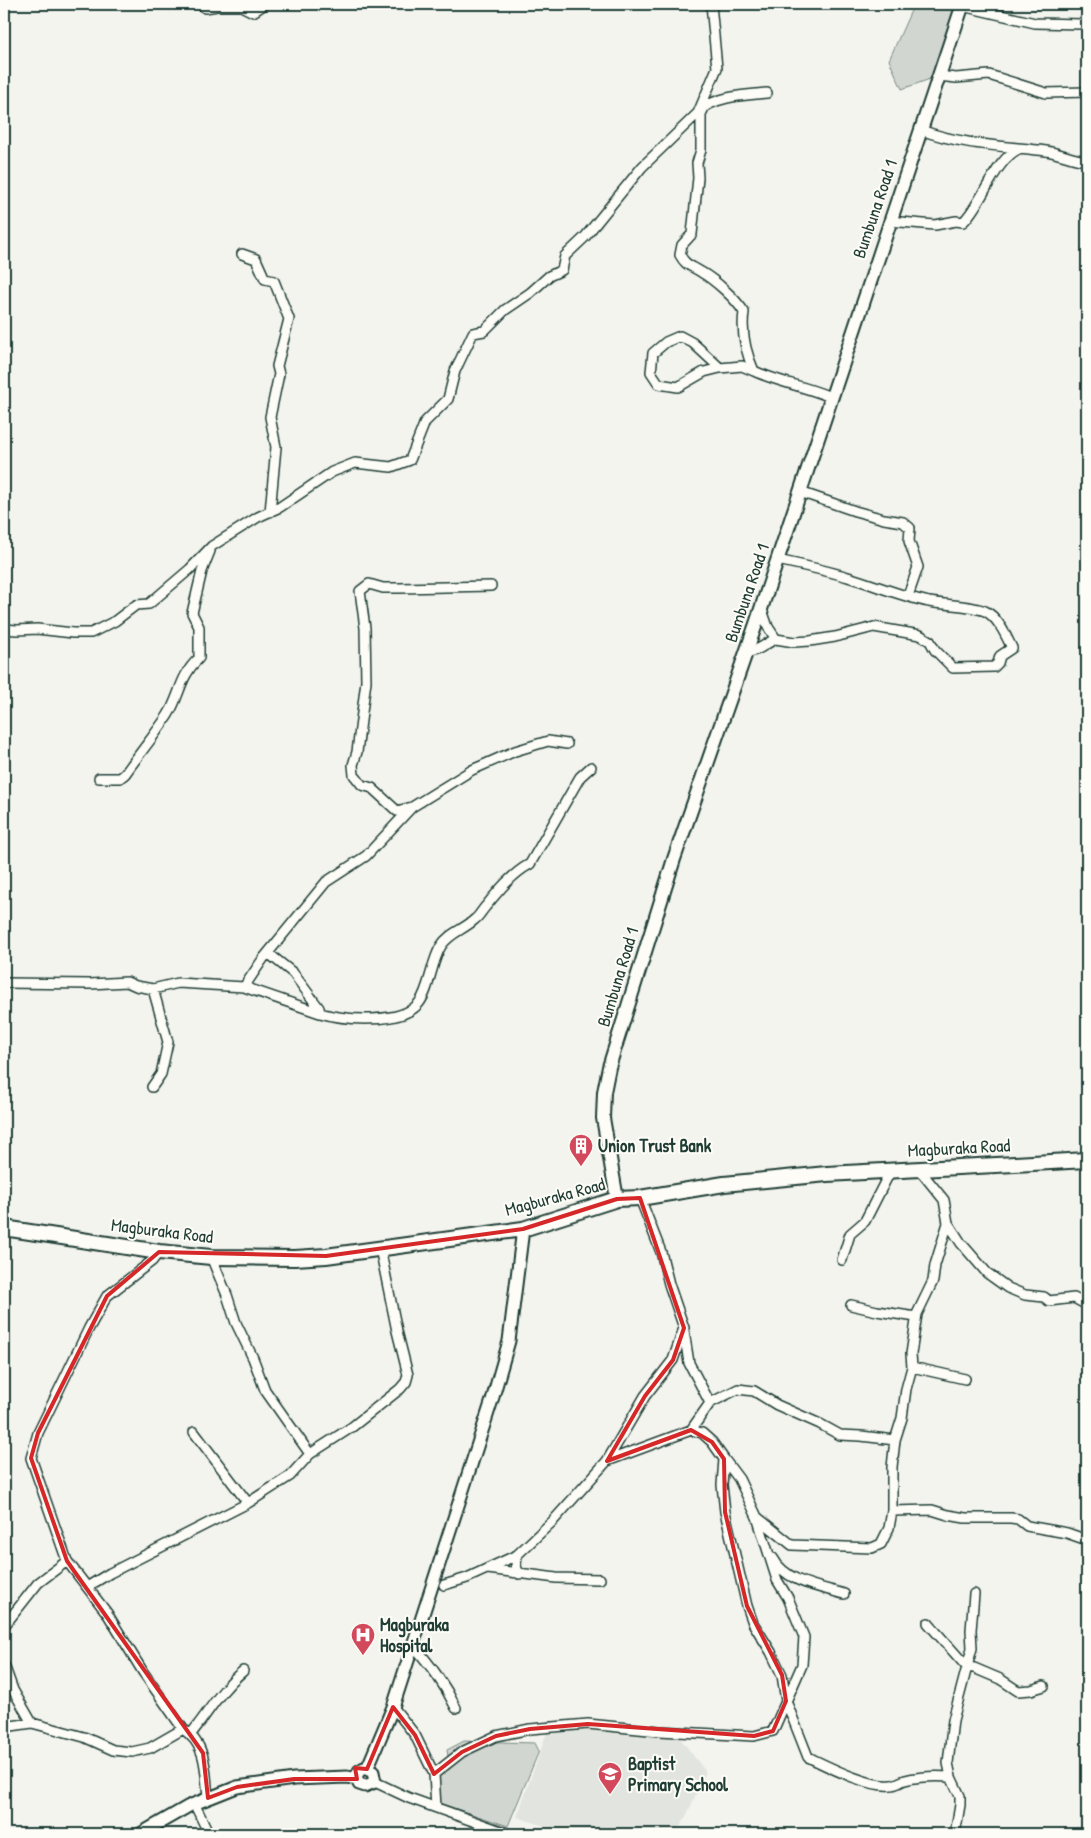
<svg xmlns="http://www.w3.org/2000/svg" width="1091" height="1838" viewBox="0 0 1091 1838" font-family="'Patrick Hand',sans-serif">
	<rect width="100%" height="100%" fill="#f4f4ef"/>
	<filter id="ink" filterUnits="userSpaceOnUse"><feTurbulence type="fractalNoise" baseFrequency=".02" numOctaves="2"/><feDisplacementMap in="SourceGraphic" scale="10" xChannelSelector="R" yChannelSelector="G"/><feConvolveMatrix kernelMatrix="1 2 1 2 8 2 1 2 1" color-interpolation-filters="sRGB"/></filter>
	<g filter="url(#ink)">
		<path fill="#e2e5df" d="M 548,1729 L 677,1734 L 706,1772 L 685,1819 L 675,1834 L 568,1834 L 517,1817 Z"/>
		<path fill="#d1d6d1" stroke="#788a82" d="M 914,4 L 958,4 L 933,78 L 902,89 L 889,60 Z
			M 464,1741 L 535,1743 L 539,1751 L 508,1826 L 439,1803 L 439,1772 L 450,1769 L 447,1750 Z"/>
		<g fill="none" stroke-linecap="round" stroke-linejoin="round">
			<defs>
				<path id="minor" d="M 200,4 L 205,8 L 217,6 L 241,6 L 253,12 L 265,4
					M 962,6 L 1035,23 L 1082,24 L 1087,27
					M 939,76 L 956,78 L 989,75 L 1046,93 L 1087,92
					M 704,108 L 701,114 L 701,150 L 697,163 L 698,178 L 692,234 L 682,245 L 680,255 C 686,266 690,265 701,272 C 715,280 735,298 744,312 C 741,333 745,351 754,371 L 742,366 L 720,368 L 704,372 L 678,387 L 659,384 L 651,372 L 653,353 L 666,342 L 680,336 L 693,343 L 720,368
					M 700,111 C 714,96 748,95 767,93
					M 921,130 C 961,145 1004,146 1046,151 C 1060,153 1073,160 1087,161
					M 889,221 L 935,225 L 956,221 L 963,222 C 982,204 996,158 1019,149
					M 242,254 L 256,259 L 265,279 L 274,281 L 289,319 L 277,366 L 279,374 L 270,417 L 276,447 L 270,512
					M 754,371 C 778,382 804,386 828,396 L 828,404
					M 800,492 L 855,511 L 884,519 L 903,522 L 910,528 L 909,541 L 918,567 L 908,596
					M 761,607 L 768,627 L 776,639 L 794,642 L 810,641 L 835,637 L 874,627 L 920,635 L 930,641 L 935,650 L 953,668 L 994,667 L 998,663 L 1000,656 L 1012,648 C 1006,636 998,617 985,611 C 970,605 945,605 929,602 C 901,596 875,585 848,577 C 825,570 801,565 777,560
					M 4,629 L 17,630 L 37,629 L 73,633 L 91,633 L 115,621 L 136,605 L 149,604 L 190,569 L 212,546 L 258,517 L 280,507 L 332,472 L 355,463 L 391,467 L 410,460 L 425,422 L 448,399 L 455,371 L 473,333 L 484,331 L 505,310 L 530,293 L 549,276 L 562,270 L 565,256 L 585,237 L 642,167 L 698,113 L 717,68 L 711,4
					M 746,652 C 759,652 765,643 776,639
					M 99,778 L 120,778 L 125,774 C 139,754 155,735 168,715 C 181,694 179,677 199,658 L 199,627 L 192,613 L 202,571 L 210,551
					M 412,807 L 397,811 L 372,788 L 362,785 L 354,775 L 353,765 L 357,752 L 366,681 L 365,628 L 360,591 L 369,584 L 383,588 L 400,588 L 491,586
					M 4,816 L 5,825
					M 268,953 L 293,973 L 319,1008 L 320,1013 C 344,1020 402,1025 419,1003 C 430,989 431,962 441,946 C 449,933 463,930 474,920 C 479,917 482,910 486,906 C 499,890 512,874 530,864 L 580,777 L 591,767
					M 4,983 L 90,984 L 127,982 L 136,986 L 153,989 L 178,983 L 244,987 L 263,959 L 326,882 L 366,856 L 412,807 L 472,770 L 515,751 L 548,741 L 567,744
					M 244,987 L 320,1013
					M 152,1087 L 161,1074 L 168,1042 L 153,989
					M 918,1168 L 944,1200 L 948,1223 L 961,1243 L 987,1273 L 1008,1288 L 1025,1295 L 1044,1297 L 1049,1301 L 1074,1298 L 1087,1305
					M 159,1252 L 152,1261 L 107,1296 L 89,1328 L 38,1433 L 31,1458 L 67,1561 L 107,1613 L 143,1672 L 183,1729 C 208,1746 205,1771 208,1798
					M 842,1260 L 850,1234 L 865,1221 L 891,1170
					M 851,1305 L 877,1311 L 916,1317
					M 684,1331 L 689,1363 L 710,1403
					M 912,1367 L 965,1379
					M 691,1430 L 710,1403 L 738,1389 L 754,1391 L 777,1405 L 820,1424 L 840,1435 L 861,1436 L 895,1440
					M 194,1432 L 248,1503
					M 310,1454 L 352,1427 L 400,1389 L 406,1382 L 408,1375 L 397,1331 L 380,1248
					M 607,1461 L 691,1430 L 702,1433 L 712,1442 L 724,1459 L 722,1485 L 725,1512 L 747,1606 L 753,1623 L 771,1652 L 782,1675 L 786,1701 L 808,1757 C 827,1766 870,1788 891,1785 C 896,1785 901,1781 905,1780 C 921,1776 935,1776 951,1777 L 960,1796 L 960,1805 L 955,1834
					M 892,1511 L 932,1510 L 948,1515 L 965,1518 L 1011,1518 L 1018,1519 L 1027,1526 L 1067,1533 L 1087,1540
					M 757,1517 L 792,1545 L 872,1548 L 881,1544 L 889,1528 L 892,1511 L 892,1467 L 895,1440 L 902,1418 L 906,1389 L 912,1367 L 911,1354 L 917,1314 L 933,1281 L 935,1265 L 948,1223
					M 517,1555 L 516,1566 L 519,1574
					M 773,1558 C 785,1582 820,1587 844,1594
					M 488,1569 L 556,1578 L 600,1579
					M 444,1585 L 467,1578 L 517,1555 L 553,1521 L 607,1461 L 645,1396 L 673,1360 L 684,1328 L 669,1284 L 661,1252 L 640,1198
					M 87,1587 L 110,1573 L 248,1503 L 290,1476 L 310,1454 L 265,1390 L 253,1358 L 236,1323 L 227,1295 L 211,1257
					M 928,1623 L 967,1667 L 974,1668 L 1000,1679 L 1018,1691 L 1031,1690 L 1044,1686
					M 4,1626 L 38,1583 L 67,1561
					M 413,1645 C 431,1666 444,1683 456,1708
					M 4,1665 L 13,1690 L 32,1723
					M 393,1707 L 415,1735 L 434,1774 L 436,1807
					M 4,1727 L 32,1723 L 84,1737 L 113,1750 L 132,1752 L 150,1748 L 183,1729
					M 191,1734 C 208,1713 221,1689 243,1671
					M 434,1774 L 462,1752 L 496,1736 L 530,1729 L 588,1724 L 659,1731 L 754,1736 L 773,1731 L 802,1665 L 804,1637 L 788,1598 L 777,1580 L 757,1517 L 739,1479 L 724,1459
					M 951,1777 L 948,1763 L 953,1720 L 972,1648 L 971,1630 L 974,1594
					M 375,1782 L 409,1798 L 509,1834
					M 194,1803 L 209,1834"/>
				<path id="tertiary" d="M 364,1768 L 373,1772 L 375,1782 L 365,1786 L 359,1784 L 356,1777 L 359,1771 Z
					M 367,1769 L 393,1707 L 493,1397 L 509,1341 L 523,1229
					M 140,1834 L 189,1806 L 237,1787 L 294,1779 L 347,1777 L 357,1779"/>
				<path id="secondary" d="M 617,1199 L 603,1118 L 604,1092 L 609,1067 L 674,859 L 756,624 L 963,4"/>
				<path id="primary" d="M 4,1228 L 159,1252 L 211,1257 L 295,1258 L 326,1256 L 523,1229 L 617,1199 L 640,1198 L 724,1184 L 827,1174 L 1087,1160"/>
			</defs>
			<use href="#minor" stroke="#1f3d34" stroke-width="12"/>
			<use href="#tertiary" stroke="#1f3d34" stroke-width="15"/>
			<use href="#secondary" stroke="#1f3d34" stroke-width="16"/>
			<use href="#primary" stroke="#1f3d34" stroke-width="18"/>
			<use href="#minor" stroke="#fdfcf7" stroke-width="9"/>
			<use href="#tertiary" stroke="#fdfcf7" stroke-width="11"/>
			<use href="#secondary" stroke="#fdfcf7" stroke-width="12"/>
			<use href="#primary" stroke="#fdfcf7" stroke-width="14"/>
		</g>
	</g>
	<path fill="none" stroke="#d62828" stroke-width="4" stroke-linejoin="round" d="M 640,1198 L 684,1328 L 673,1360 L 645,1396 L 607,1461 L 691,1430 L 712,1442 L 724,1459 L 725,1512 L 747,1606 L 782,1675 L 786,1701 L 773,1731 L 754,1736 L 588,1724 L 530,1729 L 496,1736 L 462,1752 L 434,1774 L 415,1735 L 393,1707 L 367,1769 L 355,1768 L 357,1779 L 294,1779 L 237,1787 L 208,1798 L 203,1753 L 67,1561 L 31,1458 L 38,1433 L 107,1296 L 159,1252 L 326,1256 L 523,1229 L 617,1199 Z"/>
	<defs>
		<symbol id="building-pin" viewBox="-11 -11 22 30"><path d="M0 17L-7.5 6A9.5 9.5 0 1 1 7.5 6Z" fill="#d1495b" stroke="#fdfcf7"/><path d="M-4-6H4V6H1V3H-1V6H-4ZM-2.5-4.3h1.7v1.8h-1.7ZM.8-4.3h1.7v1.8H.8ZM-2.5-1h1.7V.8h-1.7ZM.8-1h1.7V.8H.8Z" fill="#fff"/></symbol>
		<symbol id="hospital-pin" viewBox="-11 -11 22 30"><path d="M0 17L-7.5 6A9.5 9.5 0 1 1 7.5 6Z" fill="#d1495b" stroke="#fdfcf7"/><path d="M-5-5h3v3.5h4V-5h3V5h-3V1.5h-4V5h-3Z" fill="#fff"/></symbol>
		<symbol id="school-pin" viewBox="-11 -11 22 30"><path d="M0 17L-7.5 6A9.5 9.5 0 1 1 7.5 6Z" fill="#d1495b" stroke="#fdfcf7"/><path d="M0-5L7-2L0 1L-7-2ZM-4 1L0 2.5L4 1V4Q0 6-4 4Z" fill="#fff"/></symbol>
	</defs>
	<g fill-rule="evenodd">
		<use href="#building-pin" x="567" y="1132" width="28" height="38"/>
		<use href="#hospital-pin" x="349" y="1621" width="28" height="38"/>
		<use href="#school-pin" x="596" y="1760" width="28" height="38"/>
	</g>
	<g text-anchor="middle" stroke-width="4" stroke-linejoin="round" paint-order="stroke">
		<g font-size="18" fill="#1f3d34" stroke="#fdfcf7">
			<text transform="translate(875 209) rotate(-71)" y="6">Bumbuna Road 1</text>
			<text transform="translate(747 593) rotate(-71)" y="6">Bumbuna Road 1</text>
			<text transform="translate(618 977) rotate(-73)" y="6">Bumbuna Road 1</text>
			<text transform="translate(959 1148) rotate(-3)" y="6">Magburaka Road</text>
			<text transform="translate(555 1197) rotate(-15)" y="6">Magburaka Road</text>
			<text transform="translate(162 1231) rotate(7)" y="6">Magburaka Road</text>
		</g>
		<g font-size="18" font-weight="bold" fill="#1f3d34" stroke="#fdfcf7" text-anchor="start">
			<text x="598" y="1152">Union Trust Bank</text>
			<text x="380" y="1631">Magburaka<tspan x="380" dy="21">Hospital</tspan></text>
			<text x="628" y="1770">Baptist<tspan x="628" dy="21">Primary School</tspan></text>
		</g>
	</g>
	<rect width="1091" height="1838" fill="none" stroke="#fdfcf7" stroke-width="20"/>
	<rect x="10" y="10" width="1071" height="1818" fill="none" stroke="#1f3d34" stroke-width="2" filter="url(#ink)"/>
</svg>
